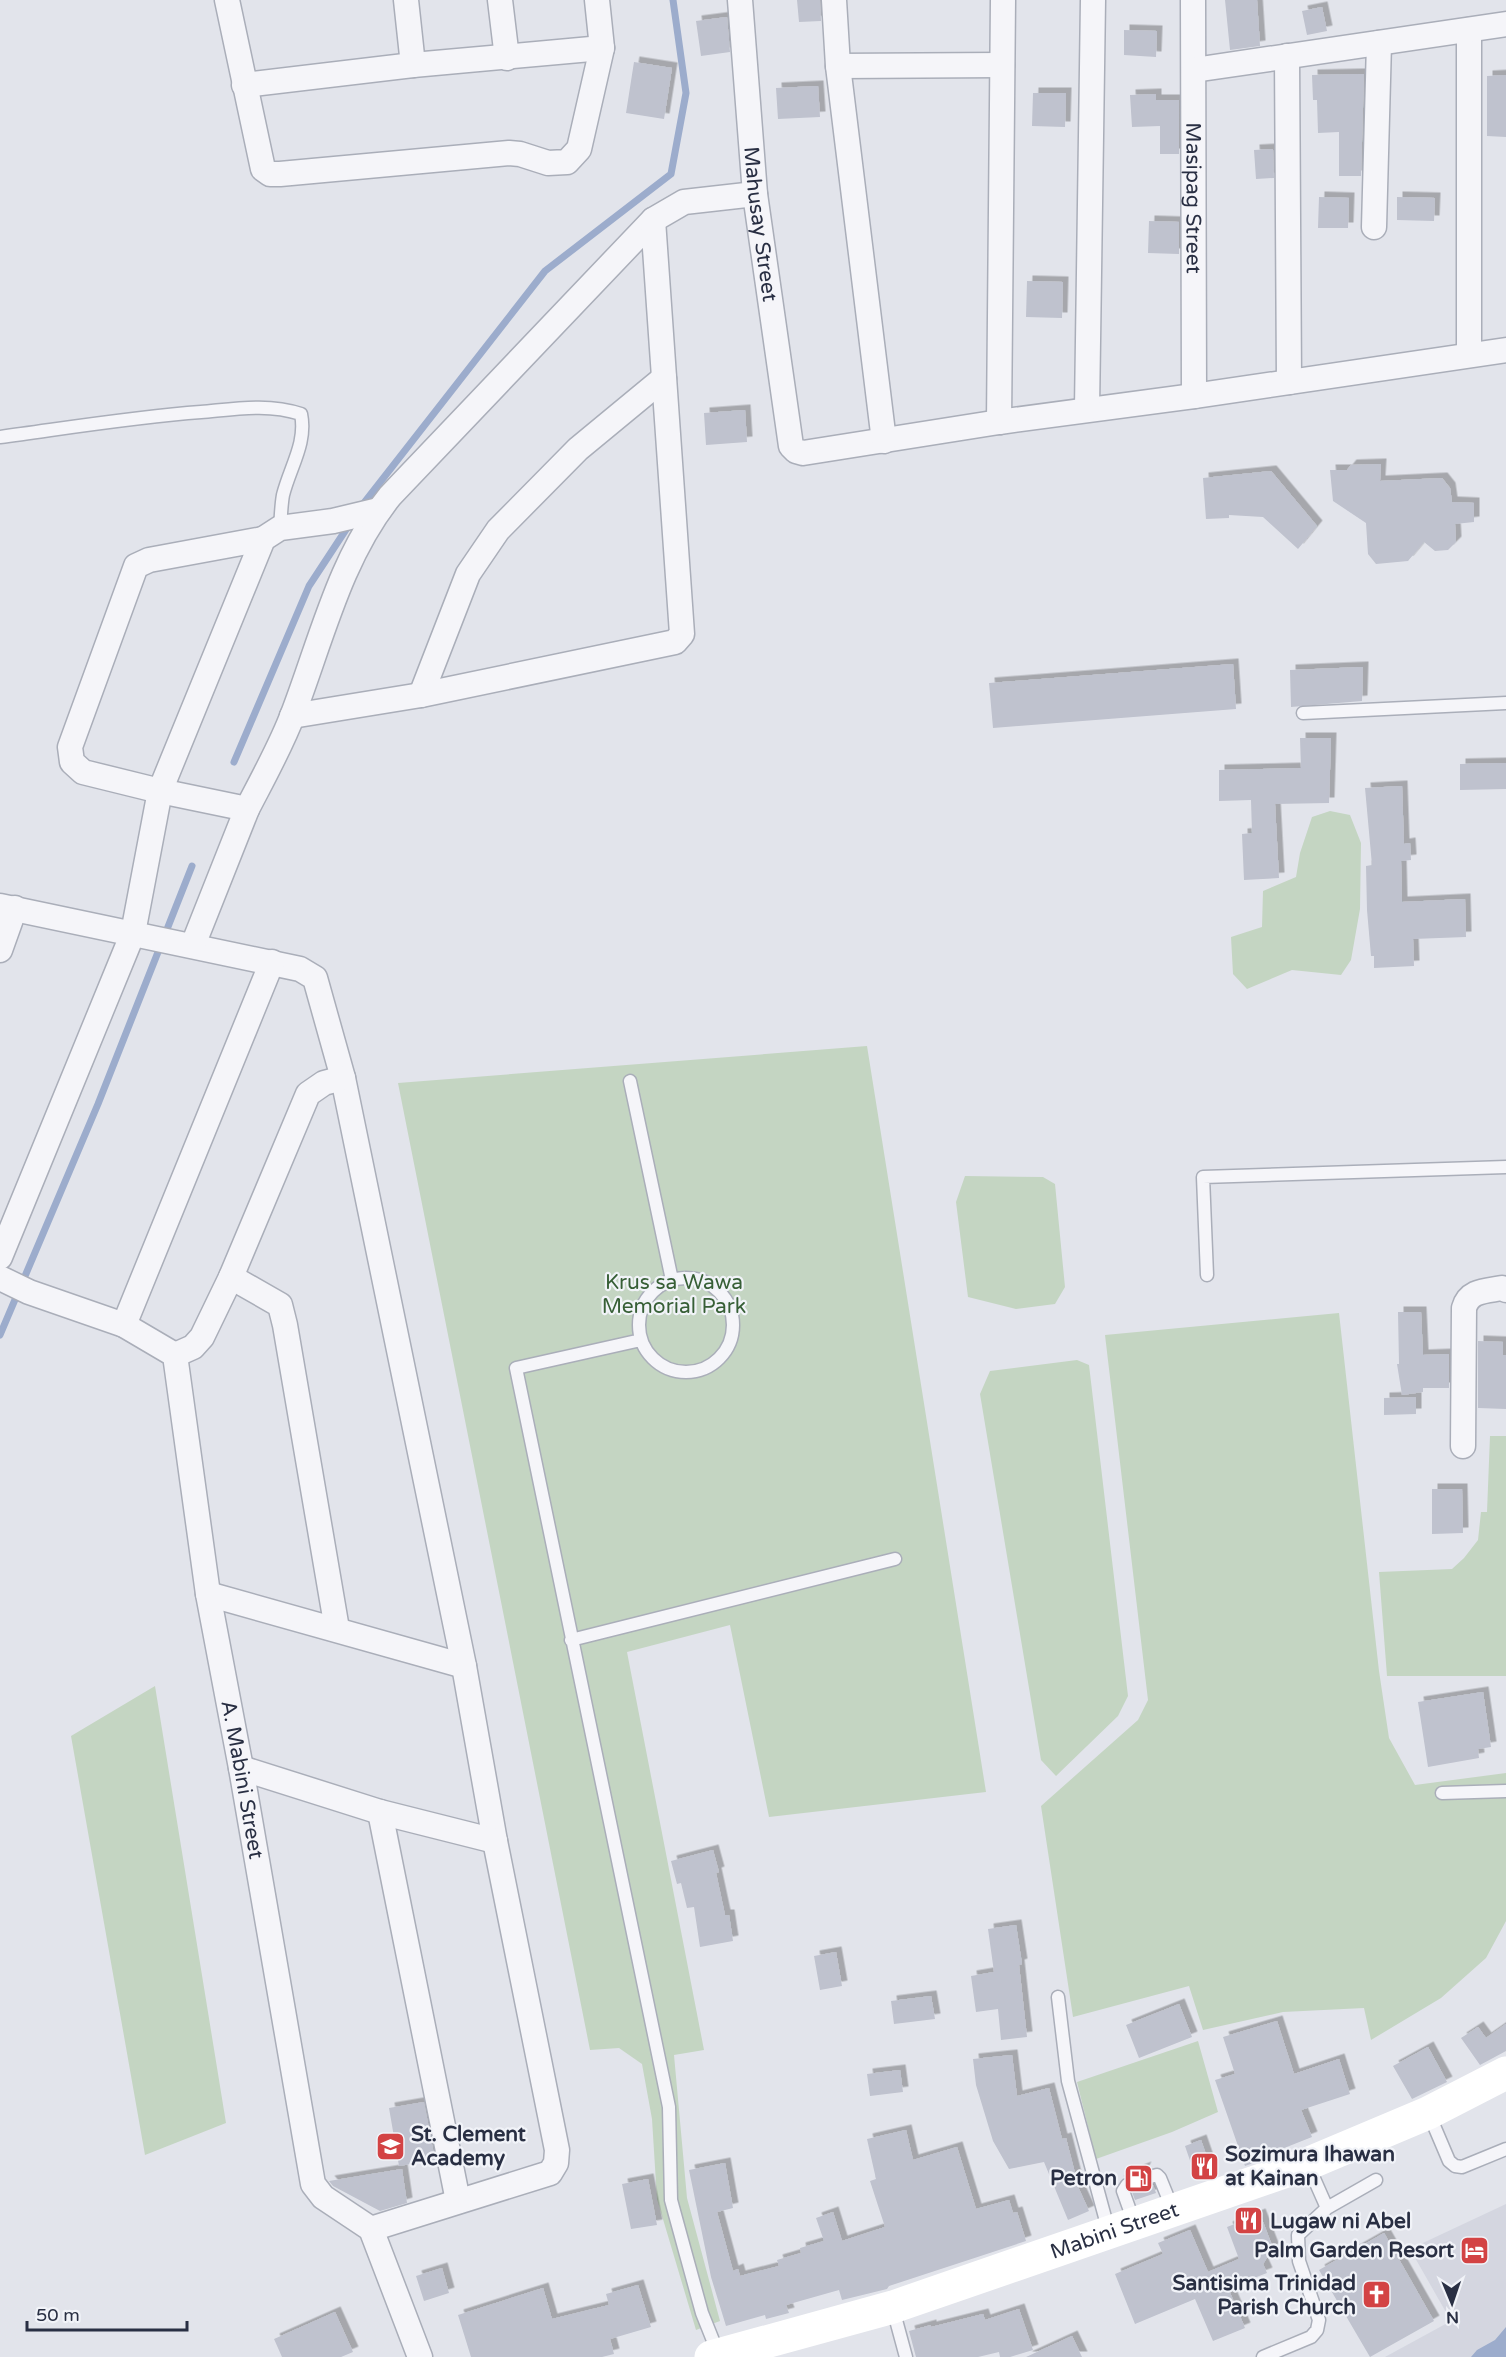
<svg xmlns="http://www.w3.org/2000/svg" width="1506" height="2357" viewBox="0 0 1506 2357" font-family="'Varela Round',sans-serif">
	<defs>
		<filter id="shadow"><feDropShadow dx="5.5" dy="-5.5" stdDeviation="0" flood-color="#0004"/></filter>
	</defs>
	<rect width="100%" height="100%" fill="#e2e4eb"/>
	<path fill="#d4d6e0" d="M 1506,2204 L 1506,2357 L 1385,2357 L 1451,2321 L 1410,2249 Z"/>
	<path fill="#c4d5c2" d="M 1330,811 L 1350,815 L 1361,843 L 1360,909 L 1351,960 L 1341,975 L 1292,970 L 1247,989 L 1233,974 L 1231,937 L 1262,927 L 1263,891 L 1296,877 L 1300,853 L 1312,817 Z
		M 867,1046 L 986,1792 L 769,1817 L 730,1625 L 627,1652 L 704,2050 L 674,2055 L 687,2198 L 720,2321 L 696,2330 L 657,2199 L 652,2119 L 642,2064 L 619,2048 L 590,2050 L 398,1083 Z
		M 965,1176 L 1043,1177 L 1055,1184 L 1065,1287 L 1055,1304 L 1016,1309 L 968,1297 L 956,1202 Z
		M 1339,1313 L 1379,1671 L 1389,1738 L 1415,1785 L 1506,1773 L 1506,1921 L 1486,1958 L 1441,1998 L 1371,2040 L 1364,2008 L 1283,2012 L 1203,2030 L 1189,1986 L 1073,2017 L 1041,1806 L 1138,1720 L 1148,1700 L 1105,1335 Z
		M 1077,1360 L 1089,1365 L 1128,1696 L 1118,1716 L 1056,1776 L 1041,1760 L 980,1394 L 990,1371 Z
		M 1490,1436 L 1506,1436 L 1506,1676 L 1387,1676 L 1379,1572 L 1452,1569 L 1464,1558 L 1478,1540 L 1481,1512 L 1487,1512 Z
		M 155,1686 L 226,2123 L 145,2155 L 71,1736 Z
		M 1198,2041 L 1218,2112 L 1172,2132 L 1096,2159 L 1077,2082 Z"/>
	<path fill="#9caccc" d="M 1506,2327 L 1506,2357 L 1471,2357 L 1477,2350 L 1495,2340 Z"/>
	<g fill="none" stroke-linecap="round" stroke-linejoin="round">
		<path stroke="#9caccc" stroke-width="7" d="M 360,508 L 545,271 L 671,174 L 686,93 L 673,0
			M 234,762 L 309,586 L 349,525
			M 0,1335 L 98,1104 L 192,866"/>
	</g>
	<path fill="#bfc2ce" filter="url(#shadow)" d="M 797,0 L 820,0 L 821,21 L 799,22 Z
		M 1225,0 L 1257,0 L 1260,46 L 1230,50 Z
		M 1322,7 L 1327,31 L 1307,35 L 1302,11 Z
		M 727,17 L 730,52 L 701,56 L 696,21 Z
		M 1124,30 L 1157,31 L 1156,57 L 1124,55 Z
		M 634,62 L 672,68 L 664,119 L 626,113 Z
		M 1358,74 L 1364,74 L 1361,176 L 1339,176 L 1339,132 L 1318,133 L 1317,100 L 1313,100 L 1312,75 Z
		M 1506,75 L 1506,137 L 1487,136 L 1487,76 Z
		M 818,86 L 820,117 L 778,119 L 776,88 Z
		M 1033,93 L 1066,93 L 1065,127 L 1032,126 Z
		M 1156,94 L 1156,100 L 1179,100 L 1179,154 L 1160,154 L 1160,126 L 1132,127 L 1130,95 Z
		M 1273,149 L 1274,178 L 1256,179 L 1254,150 Z
		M 1319,197 L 1349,198 L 1348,228 L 1318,228 Z
		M 1397,197 L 1435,198 L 1434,221 L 1397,220 Z
		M 1149,221 L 1179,222 L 1179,254 L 1148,253 Z
		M 1027,281 L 1063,282 L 1062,318 L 1026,317 Z
		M 745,410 L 747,442 L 706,445 L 704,413 Z
		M 1381,464 L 1380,481 L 1442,478 L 1450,488 L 1452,502 L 1474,503 L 1474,522 L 1455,524 L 1456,542 L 1448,550 L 1435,551 L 1424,542 L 1408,561 L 1376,564 L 1368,554 L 1366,523 L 1333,501 L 1330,470 L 1347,470 L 1351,465 Z
		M 1271,471 L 1317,526 L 1298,549 L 1263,517 L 1229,515 L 1229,518 L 1206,519 L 1203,478 Z
		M 1233,664 L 1236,709 L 993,728 L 989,683 Z
		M 1363,667 L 1362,701 L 1291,707 L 1290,670 Z
		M 1300,738 L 1331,738 L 1329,803 L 1275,804 L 1279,878 L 1244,880 L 1242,834 L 1252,833 L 1251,800 L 1219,801 L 1219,770 L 1301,768 Z
		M 1506,763 L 1506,789 L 1460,790 L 1460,764 Z
		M 1402,786 L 1404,844 L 1410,843 L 1411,860 L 1401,861 L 1402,902 L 1465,899 L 1466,937 L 1413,939 L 1414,966 L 1374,968 L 1374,956 L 1371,956 L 1367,910 L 1366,866 L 1372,865 L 1365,788 Z
		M 1398,1312 L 1421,1312 L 1423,1355 L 1449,1354 L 1449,1388 L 1423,1388 L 1423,1392 L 1402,1395 L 1397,1364 L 1399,1364 Z
		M 1478,1341 L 1503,1342 L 1503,1355 L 1506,1355 L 1506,1409 L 1478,1408 Z
		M 1416,1397 L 1416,1414 L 1384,1415 L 1384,1398 Z
		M 1432,1489 L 1462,1489 L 1463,1533 L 1432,1534 Z
		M 1483,1692 L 1491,1747 L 1478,1749 L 1479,1758 L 1428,1767 L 1418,1702 Z
		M 713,1850 L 719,1872 L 716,1873 L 725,1915 L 729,1915 L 733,1941 L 700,1947 L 694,1907 L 687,1908 L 681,1883 L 677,1884 L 671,1861 Z
		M 1016,1925 L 1022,1964 L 1019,1965 L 1027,2037 L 1001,2040 L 998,2009 L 976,2012 L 971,1976 L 994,1972 L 988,1929 Z
		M 836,1952 L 842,1986 L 820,1990 L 814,1956 Z
		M 931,1996 L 935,2019 L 894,2024 L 891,2001 Z
		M 1179,2004 L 1192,2037 L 1139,2058 L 1126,2025 Z
		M 1277,2021 L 1294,2074 L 1339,2059 L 1350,2094 L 1301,2110 L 1312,2137 L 1264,2156 L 1265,2159 L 1245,2166 L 1215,2080 L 1235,2074 L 1223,2037 Z
		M 1506,2024 L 1506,2051 L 1480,2065 L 1461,2038 L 1478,2027 L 1486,2038 Z
		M 1428,2047 L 1447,2082 L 1412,2099 L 1393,2066 Z
		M 1012,2055 L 1017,2096 L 1049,2088 L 1062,2139 L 1066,2138 L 1079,2189 L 1089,2211 L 1068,2220 L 1044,2162 L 1009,2169 L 993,2141 L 976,2085 L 973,2059 Z
		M 900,2070 L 903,2092 L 870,2096 L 867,2074 Z
		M 424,2102 L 435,2160 L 399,2166 L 389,2108 Z
		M 906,2130 L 913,2160 L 957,2147 L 976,2209 L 1009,2200 L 1013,2213 L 1017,2212 L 1026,2241 L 889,2286 L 887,2289 L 842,2300 L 839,2290 L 786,2305 L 789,2313 L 766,2319 L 765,2315 L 726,2326 L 711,2277 L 689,2170 L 725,2163 L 733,2208 L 717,2212 L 733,2271 L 738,2269 L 740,2276 L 779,2266 L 777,2260 L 801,2253 L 800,2248 L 824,2241 L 816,2218 L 833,2212 L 842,2241 L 885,2227 L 870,2181 L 876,2179 L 867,2139 Z
		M 1201,2140 L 1212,2172 L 1196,2178 L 1185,2146 Z
		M 1146,2167 L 1142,2174 L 1142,2180 L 1147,2185 L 1153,2185 L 1156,2193 L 1135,2200 L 1132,2192 L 1135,2182 L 1131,2178 L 1123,2176 Z
		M 402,2169 L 407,2203 L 380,2211 L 333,2186 L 329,2181 Z
		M 648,2179 L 657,2225 L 631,2229 L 622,2184 Z
		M 1260,2214 L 1273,2248 L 1263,2264 L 1267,2273 L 1228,2288 L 1245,2328 L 1213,2341 L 1195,2299 L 1135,2324 L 1115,2274 L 1163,2254 L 1158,2243 L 1190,2230 L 1208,2272 L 1239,2259 L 1227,2227 Z
		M 1384,2233 L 1434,2321 L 1370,2357 L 1319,2270 Z
		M 442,2268 L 449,2293 L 424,2301 L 416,2276 Z
		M 638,2285 L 651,2327 L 610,2339 L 614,2354 L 602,2357 L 471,2357 L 458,2315 L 543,2288 L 552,2319 L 609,2305 L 606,2294 Z
		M 1019,2309 L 1033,2350 L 1010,2357 L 1000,2357 L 999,2352 L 978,2357 L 916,2357 L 909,2331 L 931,2325 L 931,2327 L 983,2314 L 985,2320 Z
		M 335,2312 L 353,2352 L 341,2357 L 282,2357 L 274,2339 Z
		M 1072,2336 L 1082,2357 L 1026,2357 Z"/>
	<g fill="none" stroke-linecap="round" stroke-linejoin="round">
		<defs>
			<path id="service" d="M 0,437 C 67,428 134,417 201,412 C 235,409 268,403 301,414 C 307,443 290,467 283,495 C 281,506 281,517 280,528
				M 1303,713 L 1506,703
				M 630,1081 L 672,1280
				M 1207,1275 L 1203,1177 L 1506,1167
				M639 1325a47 47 0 1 1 94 0a47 47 0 1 1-94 0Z
				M 641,1340 L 516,1368 L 669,2107 L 671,2200 L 702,2313 L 718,2353
				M 571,1640 L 895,1559
				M 1442,1793 L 1506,1791
				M 1058,1997 L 1068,2081 L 1109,2232
				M 1429,2114 L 1449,2161 L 1455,2166 L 1462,2167 L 1506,2149
				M 1308,2165 L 1327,2208
				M 1150,2177 L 1157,2175 L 1160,2178 L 1173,2210
				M 1127,2185 L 1123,2191 L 1134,2222
				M 893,2309 L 906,2357
				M 1263,2357 L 1311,2337 L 1317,2330 L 1319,2320 L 1299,2261 L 1298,2235 L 1327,2208 L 1376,2180"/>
			<g id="minor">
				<path d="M 227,0 L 263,169 L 270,174 L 280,174 L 509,153 L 520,154 L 548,163 L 567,162 L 579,149 L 602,48 L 597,0"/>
				<path d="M 406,0 L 413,65"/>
				<path d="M 500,0 L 507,58"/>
				<path id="s1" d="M 740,0 L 755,194 L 791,446 L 796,451 L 803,453 L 999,422 L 1194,396 L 1506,350"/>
				<path d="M 834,0 L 838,66 L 884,441"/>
				<path id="s2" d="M 1193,0 L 1194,396"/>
				<path d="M 1469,30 L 1469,354"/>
				<path d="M 1287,56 L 1289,382"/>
				<path d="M 838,66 L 1002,65"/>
				<path d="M 1194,70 L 1506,24"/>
				<path d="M 244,85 L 413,65 L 602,48"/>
				<path d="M 1374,227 L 1379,43"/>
				<path d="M 1087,409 L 1093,0"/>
				<path d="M 999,422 L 1003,0"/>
				<path d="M 263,539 L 149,560 L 136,566 L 70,747 L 72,762 L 83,772 L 160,791 L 247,809 C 263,778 281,746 293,714 C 321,641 340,558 390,496 L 653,220 L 684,202 L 755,194"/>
				<path d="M 421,695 L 468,574 L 498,530 L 578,449 L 664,378"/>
				<path d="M 292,716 L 421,695 L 675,642 L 682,634 L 653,220"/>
				<path d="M 0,906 L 300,969 L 315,978 L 343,1078 L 464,1666 L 495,1841 L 557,2150 L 556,2163 L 550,2173 L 371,2229"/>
				<path d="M 193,945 L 247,809"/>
				<path d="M 0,950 L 15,908"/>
				<path d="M 0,1257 L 133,933 L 160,791 L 263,539 L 280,528 L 333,521 L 379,510"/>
				<path d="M 231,1277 L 280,1305 L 285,1325 L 337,1629"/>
				<path id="s3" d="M 0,1278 L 29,1292 L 124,1325 L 175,1355 L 208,1594 L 241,1768 L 313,2184 L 323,2197 L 371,2229 L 420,2357"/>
				<path d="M 124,1325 L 272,962"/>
				<path d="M 175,1355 L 193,1347 L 202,1337 L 231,1277 L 308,1094 L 324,1083 L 343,1078"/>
				<path d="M 1463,1446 L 1464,1308 C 1469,1290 1486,1291 1502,1288 L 1506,1290"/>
				<path d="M 208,1594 L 464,1666"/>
				<path d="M 241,1768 L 380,1812 L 495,1841"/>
				<path d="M 380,1812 L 458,2201"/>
			</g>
		</defs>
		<use href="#service" stroke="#aaaeb9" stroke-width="15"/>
		<use href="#minor" stroke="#aaaeb9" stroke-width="27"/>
		<use href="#service" stroke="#f5f5f9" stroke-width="12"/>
		<use href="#minor" stroke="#f5f5f9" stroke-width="24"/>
		<path stroke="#fff" stroke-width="33" id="s4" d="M 711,2357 L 893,2307 L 1307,2164 L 1428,2113 L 1506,2073"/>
	</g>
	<defs>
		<symbol id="school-square" viewBox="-11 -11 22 22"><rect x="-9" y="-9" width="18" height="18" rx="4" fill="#d34344" stroke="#f1f3f8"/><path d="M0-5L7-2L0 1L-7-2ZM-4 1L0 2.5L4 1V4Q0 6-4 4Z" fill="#fff"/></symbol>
		<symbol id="restaurant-square" viewBox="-11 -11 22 22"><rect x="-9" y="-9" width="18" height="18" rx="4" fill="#d34344" stroke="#f1f3f8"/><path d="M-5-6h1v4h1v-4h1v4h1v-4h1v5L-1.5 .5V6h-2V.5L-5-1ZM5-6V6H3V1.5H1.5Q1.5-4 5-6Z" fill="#fff"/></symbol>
		<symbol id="fuel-square" viewBox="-11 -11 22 22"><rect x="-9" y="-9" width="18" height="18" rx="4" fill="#d34344" stroke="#f1f3f8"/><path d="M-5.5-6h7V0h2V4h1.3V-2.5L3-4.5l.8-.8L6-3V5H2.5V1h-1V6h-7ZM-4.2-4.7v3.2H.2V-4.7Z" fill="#fff"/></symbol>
		<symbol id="hotel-square" viewBox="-11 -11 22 22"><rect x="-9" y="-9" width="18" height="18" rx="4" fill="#d34344" stroke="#f1f3f8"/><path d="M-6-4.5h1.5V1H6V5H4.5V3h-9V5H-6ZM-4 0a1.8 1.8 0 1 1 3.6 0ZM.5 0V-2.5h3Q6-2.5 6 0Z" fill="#fff"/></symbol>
		<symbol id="church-square" viewBox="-11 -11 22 22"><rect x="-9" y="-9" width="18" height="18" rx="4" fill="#d34344" stroke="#f1f3f8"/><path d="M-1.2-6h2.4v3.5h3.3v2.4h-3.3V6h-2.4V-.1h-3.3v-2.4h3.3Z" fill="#fff"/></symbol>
	</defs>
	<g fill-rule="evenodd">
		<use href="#school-square" x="374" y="2130" width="33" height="33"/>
		<use href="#restaurant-square" x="1188" y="2150" width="33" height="33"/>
		<use href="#fuel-square" x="1122" y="2162" width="33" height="33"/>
		<use href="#restaurant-square" x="1232" y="2204" width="33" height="33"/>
		<use href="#hotel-square" x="1458" y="2234" width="33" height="33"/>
		<use href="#church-square" x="1360" y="2278" width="33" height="33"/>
	</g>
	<g text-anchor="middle" stroke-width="4.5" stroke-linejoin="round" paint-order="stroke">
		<g font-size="21" fill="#292f43" stroke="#f1f3f8">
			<text dy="7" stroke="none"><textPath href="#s2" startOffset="198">Masipag Street</textPath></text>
			<text dy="7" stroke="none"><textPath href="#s1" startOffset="225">Mahusay Street</textPath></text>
			<text dy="7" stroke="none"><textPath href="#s3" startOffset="622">A. Mabini Street</textPath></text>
			<text dy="7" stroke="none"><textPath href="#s4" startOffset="423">Mabini Street</textPath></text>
		</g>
		<g font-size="21" fill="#375f36" stroke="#f1f3f8">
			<text x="674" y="1289">Krus sa Wawa<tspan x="674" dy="24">Memorial Park</tspan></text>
		</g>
		<g font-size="21" font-weight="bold" fill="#292f43" stroke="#f1f3f8" text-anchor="start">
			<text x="411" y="2141">St. Clement<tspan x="411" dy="24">Academy</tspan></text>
			<text x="1225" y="2161">Sozimura Ihawan<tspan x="1225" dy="24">at Kainan</tspan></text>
			<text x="1117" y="2185" text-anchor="end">Petron</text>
			<text x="1270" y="2228">Lugaw ni Abel</text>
			<text x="1454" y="2257" text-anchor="end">Palm Garden Resort</text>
			<text x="1356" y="2290" text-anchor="end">Santisima Trinidad<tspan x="1356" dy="24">Parish Church</tspan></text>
		</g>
	</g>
	<g transform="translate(1452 2303) rotate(178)" stroke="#f1f3f8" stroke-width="4.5" paint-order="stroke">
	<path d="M0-4.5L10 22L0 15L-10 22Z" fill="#292f43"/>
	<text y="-9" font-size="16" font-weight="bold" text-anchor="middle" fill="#292f43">N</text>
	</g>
	<path d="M27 2321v9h160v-9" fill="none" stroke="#292f43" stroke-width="3"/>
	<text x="36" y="2321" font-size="18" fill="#292f43" stroke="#f1f3f8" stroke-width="4.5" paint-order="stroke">50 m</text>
</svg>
